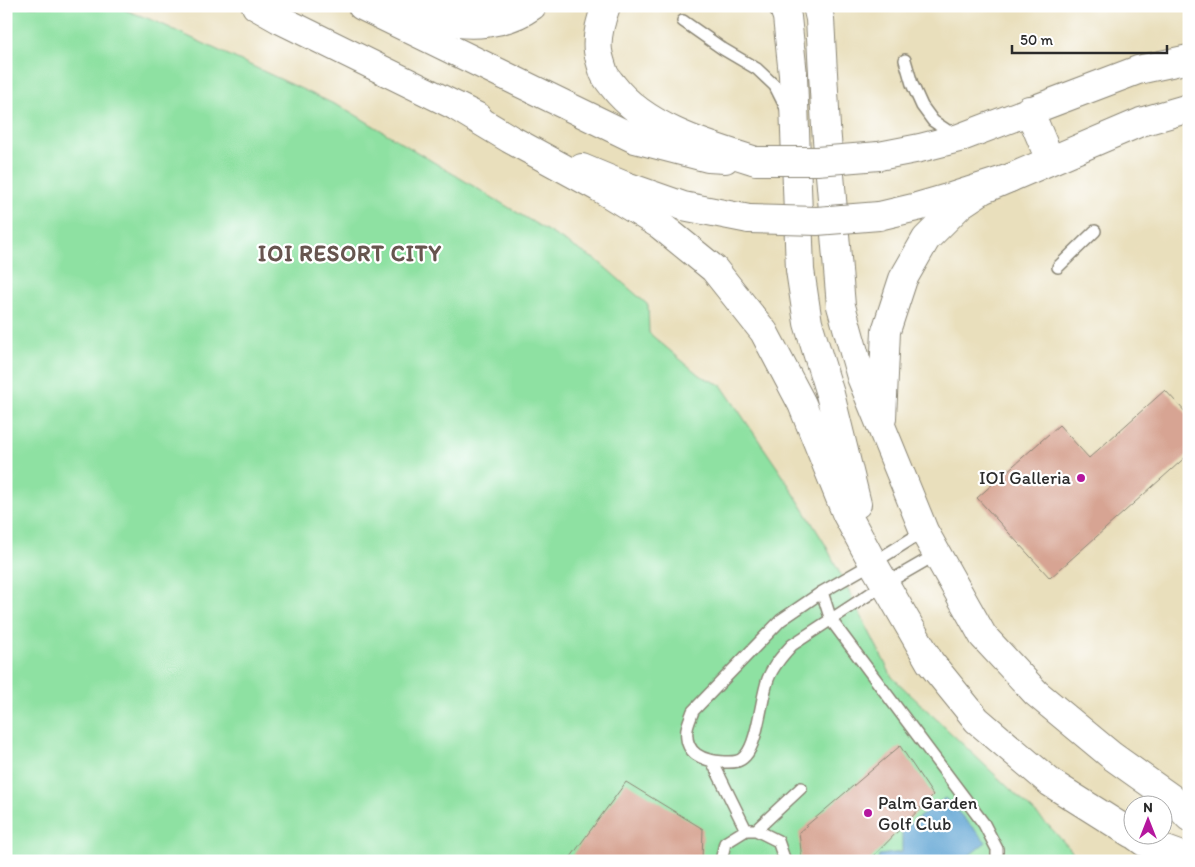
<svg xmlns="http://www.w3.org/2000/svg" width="1195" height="867" viewBox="0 0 1195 867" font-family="Itim,sans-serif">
	<rect width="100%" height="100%" fill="#fff"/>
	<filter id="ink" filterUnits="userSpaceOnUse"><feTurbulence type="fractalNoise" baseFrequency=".02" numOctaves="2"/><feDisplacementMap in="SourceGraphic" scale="10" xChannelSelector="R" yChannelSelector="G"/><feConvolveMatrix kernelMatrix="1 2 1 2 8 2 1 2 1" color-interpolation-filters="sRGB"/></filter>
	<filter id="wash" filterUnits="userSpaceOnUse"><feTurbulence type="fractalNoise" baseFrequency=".0096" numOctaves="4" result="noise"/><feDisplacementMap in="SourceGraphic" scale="20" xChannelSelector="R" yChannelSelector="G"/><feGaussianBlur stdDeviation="1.12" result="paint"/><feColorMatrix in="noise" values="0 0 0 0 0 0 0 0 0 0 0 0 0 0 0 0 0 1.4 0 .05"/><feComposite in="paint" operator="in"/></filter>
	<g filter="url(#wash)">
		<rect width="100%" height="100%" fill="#e9dfbc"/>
		<path fill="#8ee1a2" stroke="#5c8666" d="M 6,6 L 114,6 L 155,21 L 349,111 L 599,262 L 648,305 L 649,333 L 699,375 L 721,385 L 783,476 L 825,544 L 892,677 L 1050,827 L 1081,861 L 6,861 Z"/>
		<path fill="#5ba2d2" stroke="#43667e" d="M 945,798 L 986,842 L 962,861 L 878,861 L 879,855 L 902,852 L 902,830 Z"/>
		<g id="blocks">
			<path fill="#d7a493" d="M 1165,390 L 1189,416 L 1189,454 L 1050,578 L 977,498 L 1059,425 L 1089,458 Z
				M 900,746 L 933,795 L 869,861 L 800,861 L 801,851 L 799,832 Z
				M 626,782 L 703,829 L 702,861 L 568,861 Z"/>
		</g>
	</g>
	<g filter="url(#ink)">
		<use href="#blocks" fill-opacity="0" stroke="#8a8574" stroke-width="1"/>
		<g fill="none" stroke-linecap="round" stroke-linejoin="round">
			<defs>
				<path id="service" d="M 683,21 L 723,49 L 757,69 L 775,86 L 786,108
					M 905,60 L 912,84 L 922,106 L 933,121 L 948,131 L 958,132
					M 1058,267 L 1095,231
					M 924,531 L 873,563 L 822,592 L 781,620 L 693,711 C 691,717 688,723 687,729 C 684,754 703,761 724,762 C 732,762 739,763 745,756 C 758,743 761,698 768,679 C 773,666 783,655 792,645 L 885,584 L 937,554
					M 822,592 L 831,620 L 984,824 L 997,849 L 997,861
					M 712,761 L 746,830
					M 756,830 L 801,788
					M 721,861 L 725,843 L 746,830 L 756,830 L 778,841 L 785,861"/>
				<path id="tertiary" d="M 256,6 L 279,19 L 478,117
					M 362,6 L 635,139 L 708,158 L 725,159
					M 1029,110 L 1050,160
					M 879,156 L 920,148 L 959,138 L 1138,70 L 1189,59
					M 582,168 L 623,185 L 683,206 L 749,219
					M 879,216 L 917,207 L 948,198 L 1010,178 L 1141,122 L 1189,108"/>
				<path id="primary" d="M 412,6 C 422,10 431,16 441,19 C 469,28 507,24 532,6
					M 606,6 C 601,20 596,36 598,51 C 599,58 602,67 604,73 C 606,78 610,82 613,86 C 645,128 708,146 756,161
					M 783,6 L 787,17 L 793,75 L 800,270 L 808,323 L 830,394 L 857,504
					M 817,6 L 820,19 L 826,127 L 841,306 L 861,377 L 924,531 L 983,636 L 1036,693 L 1112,756 L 1171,798 L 1189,817
					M 457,107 L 510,139 L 598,187 L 660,225 L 714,269 L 764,332 L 802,404 L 846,513 L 873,563 L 930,662 L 977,720 L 1051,783 L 1132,834
					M 882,418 L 886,331 L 903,279 L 926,239 L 961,204 L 982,190 L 1010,178
					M 1133,834 L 1144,842 L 1185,857 L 1189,860"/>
			</defs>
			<use href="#service" stroke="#8a8574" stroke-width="14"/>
			<use href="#tertiary" stroke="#8a8574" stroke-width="30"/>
			<use href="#primary" stroke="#8a8574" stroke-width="30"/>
			<use href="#service" stroke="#fff" stroke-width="11"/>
			<use href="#tertiary" stroke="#fff" stroke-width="28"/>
			<use href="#primary" stroke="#fff" stroke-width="28"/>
			<defs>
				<path id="tertiary-bridge" d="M 756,161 L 817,161 L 879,156
					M 749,219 L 817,221 L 879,216"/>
			</defs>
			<use href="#tertiary-bridge" stroke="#8a8574" stroke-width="30" stroke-linecap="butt"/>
			<use href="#tertiary-bridge" stroke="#fff" stroke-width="28"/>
		</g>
	</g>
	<g fill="#b5179e" stroke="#fff" stroke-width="2">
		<circle cx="1081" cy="478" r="5"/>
		<circle cx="868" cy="813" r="5"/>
	</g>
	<g text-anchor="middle" stroke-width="4.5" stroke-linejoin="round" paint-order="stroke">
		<g font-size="18" fill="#2b2b2b" stroke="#fff" text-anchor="end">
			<text x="1071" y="484">IOI Galleria</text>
			<text x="878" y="809" text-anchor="start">Palm Garden<tspan x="878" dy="21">Golf Club</tspan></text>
		</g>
		<g font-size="22" font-weight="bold" letter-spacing="1" fill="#67554f" stroke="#fff">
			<text x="350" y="261">IOI RESORT CITY</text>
		</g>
	</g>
	<rect width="1195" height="867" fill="none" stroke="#fff" stroke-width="25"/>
	<g transform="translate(1148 820)"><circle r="24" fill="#ffffff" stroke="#aaaaaa"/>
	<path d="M0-4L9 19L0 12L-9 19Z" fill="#b5179e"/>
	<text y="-8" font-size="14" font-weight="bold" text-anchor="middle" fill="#2b2b2b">N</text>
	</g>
	<path d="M1012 45v8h155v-8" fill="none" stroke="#2b2b2b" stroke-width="2.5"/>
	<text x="1020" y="45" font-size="15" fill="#2b2b2b" stroke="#ffffff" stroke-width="4" paint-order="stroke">50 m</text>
</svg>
